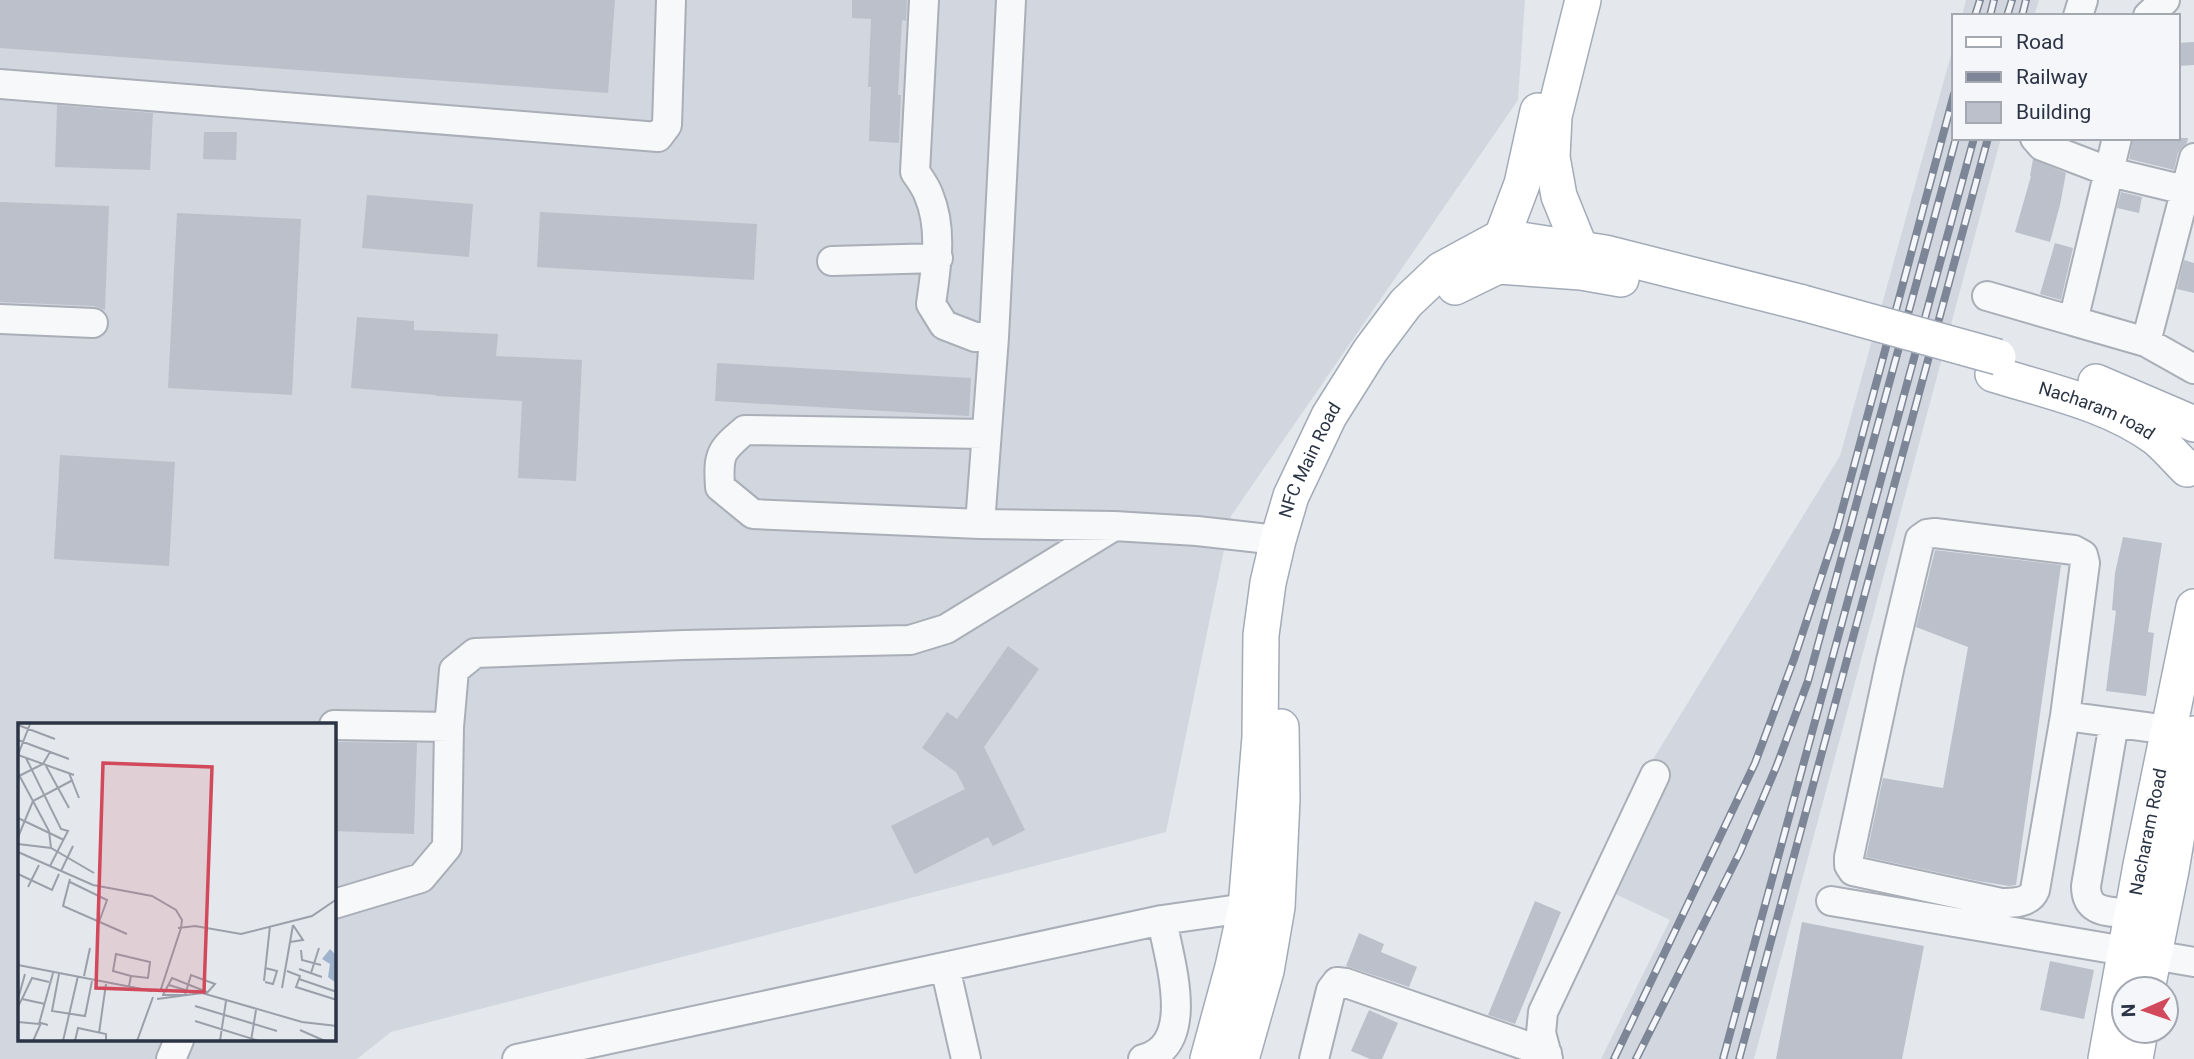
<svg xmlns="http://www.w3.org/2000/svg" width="2194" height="1059" viewBox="0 0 2194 1059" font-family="Roboto,sans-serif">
	<rect width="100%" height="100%" fill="#e4e7ec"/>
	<path fill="#d2d6de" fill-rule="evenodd" d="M 0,0 L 1525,0 L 1518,100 L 1231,516 L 1166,832 L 391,1032 L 357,1059 L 0,1059 ZM 19,725 L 334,725 L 334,1040 L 19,1040 Z
		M 1966,0 L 2039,0 L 2034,16 L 1962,16 Z
		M 1954,44 L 1954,138 L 2001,138 L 1754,1059 L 1601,1059 L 1670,920 L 1588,881 L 1655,756 L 1840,456 Z"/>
	<path fill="#bbc0ca" d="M 0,0 L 615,0 L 608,93 L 0,48 Z
		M 852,0 L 907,0 L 906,21 L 902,20 L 898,95 L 901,95 L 899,143 L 869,141 L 871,87 L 868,87 L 871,19 L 852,18 Z
		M 2194,42 L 2194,65 L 2178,66 L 2178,43 Z
		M 57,105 L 153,113 L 150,170 L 55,167 Z
		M 204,132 L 237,132 L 236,160 L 203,159 Z
		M 2133,138 L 2188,138 L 2187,143 L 2182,147 L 2178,153 L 2174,170 L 2129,159 Z
		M 2033,159 L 2066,173 L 2060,205 L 2050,242 L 2015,232 L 2031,176 L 2030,176 Z
		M 2121,192 L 2142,197 L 2139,213 L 2117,208 Z
		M 367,195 L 473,204 L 469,257 L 362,248 Z
		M 0,202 L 109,206 L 105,310 L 94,306 L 0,302 Z
		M 540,212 L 757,224 L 754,280 L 537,267 Z
		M 177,213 L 301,219 L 292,395 L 168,388 Z
		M 2055,243 L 2073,248 L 2061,300 L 2040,294 Z
		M 2184,260 L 2194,263 L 2194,293 L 2177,289 Z
		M 357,317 L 414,321 L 414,330 L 498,334 L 496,356 L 582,360 L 576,481 L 518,478 L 522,401 L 436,396 L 436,395 L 351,388 Z
		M 717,363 L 971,378 L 969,416 L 715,401 Z
		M 60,455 L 175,462 L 169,566 L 54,559 Z
		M 2123,537 L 2162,543 L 2148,632 L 2154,633 L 2146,696 L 2106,691 L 2116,611 L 2112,610 L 2115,573 Z
		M 1935,550 L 2061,565 L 2016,885 L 2009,886 L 1978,881 L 1866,857 L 1883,778 L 1943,788 L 1968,647 L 1916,627 Z
		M 1008,646 L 1039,669 L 984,747 L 1025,830 L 993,846 L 988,837 L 915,874 L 891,826 L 965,789 L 956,772 L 922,748 L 947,712 L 957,719 Z
		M 334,742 L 417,743 L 414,834 L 334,831 Z
		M 1535,901 L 1561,912 L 1515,1024 L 1488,1015 Z
		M 1802,922 L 1924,946 L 1902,1059 L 1776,1059 Z
		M 1359,933 L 1384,944 L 1381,952 L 1417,967 L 1409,987 L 1346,966 Z
		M 2050,961 L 2094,970 L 2084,1019 L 2040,1010 Z
		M 1369,1010 L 1398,1023 L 1382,1059 L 1370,1059 L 1351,1051 Z"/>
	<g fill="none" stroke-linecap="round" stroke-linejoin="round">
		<defs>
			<path id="minor" d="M 924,0 L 915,172 C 920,179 926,187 929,196 C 943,230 936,268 931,304 L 944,325 L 975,337 L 994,337
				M 1011,0 L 994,337 L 980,524 L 1114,526 L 1197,531 L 1278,540
				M 2078,16 L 2083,0
				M 2148,16 L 2165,0
				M 0,84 L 658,137 L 667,125 L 671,0
				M 2035,138 L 2042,146 L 2110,172 L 2185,190 L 2194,190
				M 2117,138 L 2073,321 L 2146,342 L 2194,369
				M 832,261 L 938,258
				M 1987,296 L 2073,321
				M 0,319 L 93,323
				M 2146,342 L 2194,158
				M 980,524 L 753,514 L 720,487 C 718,454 720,451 745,430 L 985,434
				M 2065,716 L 2085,563 L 2083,555 L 2074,550 L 1935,533 L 1927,534 L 1920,539 L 1890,665 L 1849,857 L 1849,865 L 1853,871 L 2001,903 C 2013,903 2030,903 2035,890 L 2065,716 L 2169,730
				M 2114,723 L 2086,886 C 2086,914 2109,911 2132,914
				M 334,725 L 449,727
				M 1831,901 L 2125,951
				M 334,904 L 421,878 L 447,847 L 449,727 L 454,670 L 475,653 L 684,645 L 910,640 L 946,629 L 1114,526
				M 2153,955 L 2194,962
				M 945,967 L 966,1059
				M 171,1059 L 179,1040
				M 517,1059 L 1162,920 L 1246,908
				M 1143,1059 C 1198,1045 1169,960 1162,920
				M 1314,1059 L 1331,990 L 1337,982 L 1346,983 L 1547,1053
				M 1548,1059 L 1541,1033 L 1543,1012 L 1655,775"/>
			<g id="major">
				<path d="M 1499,260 L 1502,237 L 1522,184 L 1538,111"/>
				<path d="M 1580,268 L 1580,248 L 1559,196 L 1552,157 L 1554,116 L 1583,0"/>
				<path d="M 1455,287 L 1498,266 L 1581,272 L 1621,279"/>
				<path id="s1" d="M 1993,374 C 2048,391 2110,404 2156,438 C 2167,447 2177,459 2187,469"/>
				<path d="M 2096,382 L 2194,424"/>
				<path d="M 2147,989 L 2171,870 L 2194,734"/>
				<path id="s2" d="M 1208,1059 L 1233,967 L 1246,908 L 1260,737 L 1261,635 L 1268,583 L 1278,540 L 1291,496 L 1329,416 L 1370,351 L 1406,303 L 1441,270 L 1502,237 L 1605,253 L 1803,303"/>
				<path d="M 1241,1059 L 1266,971 L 1277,907 L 1282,799 L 1281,727"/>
				<path id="s3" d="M 2106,1059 L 2141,865 L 2194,607"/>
				<path d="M 2135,1059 L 2140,1031"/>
			</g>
		</defs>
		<use href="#minor" stroke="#a9aeb7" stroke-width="32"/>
		<use href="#major" stroke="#a3abb8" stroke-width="38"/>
		<use href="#minor" stroke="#f7f8fa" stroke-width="28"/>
		<use href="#major" stroke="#fff" stroke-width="35"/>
		<defs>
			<path id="rail" d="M 1975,16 L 1980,0
				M 1990,16 L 1994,0
				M 2007,16 L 2012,0
				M 2022,16 L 2026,0
				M 1614,1059 L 1755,763 L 1794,659 L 1837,529 L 1954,94
				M 1636,1059 L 1740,852 L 1777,765 L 1808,681 L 1956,138
				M 1723,1059 L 1974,138
				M 1739,1059 L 1988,138"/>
		</defs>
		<use href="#rail" stroke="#7d8696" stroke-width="8"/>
		<use href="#rail" stroke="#f4f6f9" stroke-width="5" stroke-dasharray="16" stroke-linecap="butt"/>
		<defs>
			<path id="major-bridge" d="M 1803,303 L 1998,357"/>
		</defs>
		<use href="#major-bridge" stroke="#a3abb8" stroke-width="38" stroke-linecap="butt"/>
		<use href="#major-bridge" stroke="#fff" stroke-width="35"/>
	</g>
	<g text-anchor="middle" stroke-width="6" stroke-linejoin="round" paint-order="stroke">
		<g font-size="18" fill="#2b3445" stroke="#f4f6f9">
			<text dy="6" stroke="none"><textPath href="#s1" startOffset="110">Nacharam road</textPath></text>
			<text dy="6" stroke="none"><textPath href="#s2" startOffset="612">NFC Main Road</textPath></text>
			<text dy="6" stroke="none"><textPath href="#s3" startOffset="231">Nacharam Road</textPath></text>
		</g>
	</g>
	<g transform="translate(18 723)">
		<rect width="318" height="318" fill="#e4e7ec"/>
		<path d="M 312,226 L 318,232 L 318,260 L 310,254 L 312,241 L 304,236 Z" fill="#9fb4cc"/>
		<path fill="none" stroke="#9a9fa9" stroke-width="2" d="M 12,1 L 0,32 L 56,52M 0,2 L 37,16M 0,17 L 51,36M 8,35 L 43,106 L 50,108 L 32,143M 28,43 L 51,85M 0,50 L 31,108 L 33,125M 51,50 L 61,75M 1,53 L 25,41 L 32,29M 0,95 L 46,117M 0,114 L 15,78 L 55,57M 0,121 L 33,125 L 76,150M 0,129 L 75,162 L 134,173 L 158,187 L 164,197 L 163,205 L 142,269M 43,148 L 55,123M 0,151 L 34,167 L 41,151M 52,156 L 45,183 L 109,211M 52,159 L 89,177 L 81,199M 10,164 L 21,142M 160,205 L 177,203 L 223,211 L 294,193 L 319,176M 272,219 L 285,217 L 275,202M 283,227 L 284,237 L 303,242M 0,242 L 134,268M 281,246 L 304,254M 269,248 L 282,253 L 278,264 L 319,277M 293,250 L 301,225M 41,251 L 34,288 L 67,293 L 74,258M 66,253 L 72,225M 281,256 L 319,269M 246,258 L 252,203M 247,259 L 255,261 L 259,248 L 247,245M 151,262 L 177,270M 111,263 L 113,253 L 95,248 L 98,231 L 132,239 L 130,255 L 113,253M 264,265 L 275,202M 144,272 L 167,272M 145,272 L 154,255 L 189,269M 167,272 L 173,252 L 197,261 L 188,271M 0,276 L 7,251M 4,276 L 14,255 L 31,259M 139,276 L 184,270 L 284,299 L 319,303M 0,283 L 4,276 L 27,281M 177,283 L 259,308M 177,298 L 241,318M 0,299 L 21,301 L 35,250M 282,307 L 307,318M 81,310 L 88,261M 15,318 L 23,300 L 30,302M 45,318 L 60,253M 57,318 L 60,305 L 88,311 L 88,317M 119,318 L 135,274M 202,318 L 208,278M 233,318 L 238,287"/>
		<path fill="#d1495b" fill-opacity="0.15" stroke="#d1495b" stroke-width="3.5" d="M 85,40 L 194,44 L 186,269 L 78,265 Z"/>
		<rect width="318" height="318" fill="none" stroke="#2b3445" stroke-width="3.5"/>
	</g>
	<rect x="1952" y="14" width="228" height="126" fill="#f4f6f9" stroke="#a4a8b1" stroke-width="2"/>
	<rect x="1966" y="37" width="35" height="10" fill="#ffffff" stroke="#a4a8b1" stroke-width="2"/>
	<text x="2016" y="49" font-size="21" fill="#2b3445">Road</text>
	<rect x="1966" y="72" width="35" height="10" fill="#7d8696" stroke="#a4a8b1" stroke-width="2"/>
	<text x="2016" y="84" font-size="21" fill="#2b3445">Railway</text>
	<rect x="1966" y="102" width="35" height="21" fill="#bbc0ca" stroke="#a4a8b1" stroke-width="2"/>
	<text x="2016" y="119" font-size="21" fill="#2b3445">Building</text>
	<g transform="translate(2145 1010) rotate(268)"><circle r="33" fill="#f4f6f9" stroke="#a4a8b1" stroke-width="2"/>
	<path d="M0-5L12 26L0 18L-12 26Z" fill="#d1495b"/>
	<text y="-10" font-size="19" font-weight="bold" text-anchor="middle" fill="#2b3445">N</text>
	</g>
</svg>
